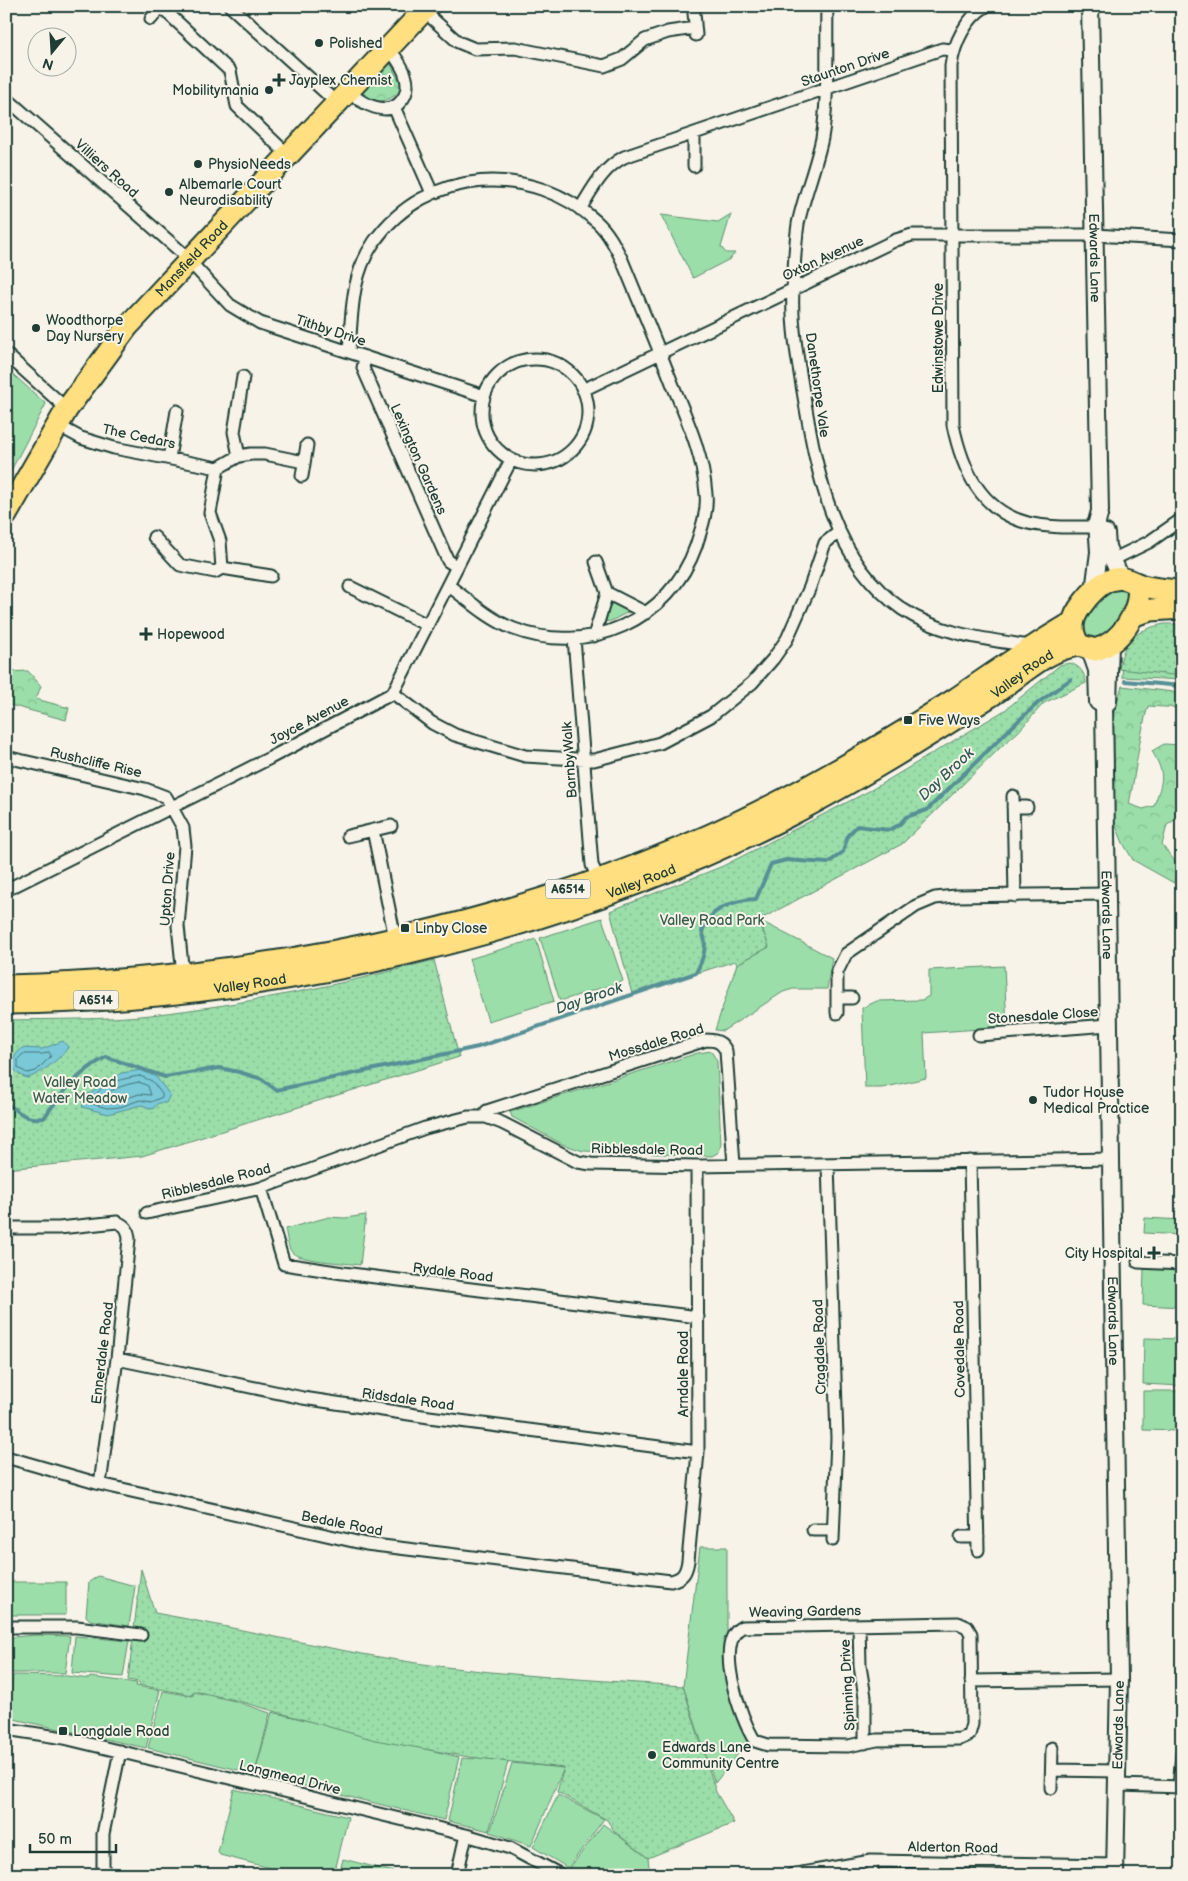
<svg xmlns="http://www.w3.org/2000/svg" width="1188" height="1881" viewBox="0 0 1188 1881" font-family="'Balsamiq Sans',sans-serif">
	<defs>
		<pattern id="forest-crowns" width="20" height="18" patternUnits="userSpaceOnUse" patternTransform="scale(1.25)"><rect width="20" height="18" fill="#9bdea9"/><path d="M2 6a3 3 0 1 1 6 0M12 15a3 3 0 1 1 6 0" fill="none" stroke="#85bf92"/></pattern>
		<pattern id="park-dots" width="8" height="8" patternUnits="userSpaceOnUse" patternTransform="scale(1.25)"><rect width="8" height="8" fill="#9bdea9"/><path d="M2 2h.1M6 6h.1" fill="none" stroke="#85bf92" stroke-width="1.8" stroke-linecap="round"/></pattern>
	</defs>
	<rect width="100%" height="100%" fill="#f7f3e8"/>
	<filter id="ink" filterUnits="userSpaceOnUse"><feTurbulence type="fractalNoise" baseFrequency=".02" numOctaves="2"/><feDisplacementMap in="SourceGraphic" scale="10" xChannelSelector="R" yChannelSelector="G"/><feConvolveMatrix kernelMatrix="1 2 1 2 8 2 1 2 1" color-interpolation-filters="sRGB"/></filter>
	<g filter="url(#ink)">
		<path fill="#9bdea9" stroke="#5d8e6e" d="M 731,214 L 721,247 L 726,253 L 735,253 L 730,259 L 693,278 L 661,215 L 718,222 Z
			M 6,368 L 46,404 L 6,480 Z
			M 1115,588 L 1127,590 L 1132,598 L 1114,629 L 1092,641 L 1085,638 L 1082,618 L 1106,591 Z
			M 612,600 L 632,610 L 611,621 L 601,622 L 609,602 Z
			M 602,918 L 623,981 L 560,1001 L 540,938 Z
			M 759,920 L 832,958 L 827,989 L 793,989 L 783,992 L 723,1031 L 715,1030 L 737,964 L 769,947 Z
			M 536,939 L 554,1001 L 488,1021 L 469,959 Z
			M 1004,966 L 1007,1027 L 924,1033 L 926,1078 L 882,1088 L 865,1088 L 862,1008 L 877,1001 L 922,1000 L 929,996 L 929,970 Z
			M 711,1051 L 717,1061 L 721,1144 L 719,1152 L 712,1156 L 583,1151 L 562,1144 L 512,1117 L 510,1112 L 698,1053 Z
			M 366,1215 L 360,1265 C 346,1263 305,1261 294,1254 C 287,1250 287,1235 285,1229 L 329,1217 L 345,1218 Z
			M 1145,1218 L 1182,1220 L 1182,1235 L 1144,1233 Z
			M 1144,1268 L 1182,1269 L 1182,1307 L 1143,1305 Z
			M 1144,1338 L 1182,1339 L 1182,1386 L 1143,1384 Z
			M 1143,1391 L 1182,1391 L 1182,1431 L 1143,1430 Z
			M 700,1547 L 727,1547 L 727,1685 L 749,1740 L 715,1783 L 683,1686 Z
			M 98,1576 L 135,1586 L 129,1626 L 90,1620 L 86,1616 L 89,1582 Z
			M 6,1582 L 66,1582 L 66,1615 L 6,1615 Z
			M 36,1635 L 70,1636 L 65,1673 L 9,1673 L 9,1641 L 13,1637 Z
			M 75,1636 L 129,1641 L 123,1677 L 72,1673 Z
			M 13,1675 L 67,1676 L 89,1679 L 90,1677 L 137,1683 L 136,1686 L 160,1690 L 146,1748 L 9,1718 Z
			M 163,1691 L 193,1696 L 194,1692 L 235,1701 L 270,1713 L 256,1769 L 272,1712 L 459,1757 L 444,1820 L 148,1748 Z
			M 476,1757 L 508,1762 L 489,1831 L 448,1821 L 462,1758 L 474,1759 Z
			M 512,1763 L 564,1768 L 531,1846 L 490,1832 Z
			M 234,1789 L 348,1817 L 334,1875 L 273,1875 L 274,1869 L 220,1855 L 218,1852 Z
			M 558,1795 L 604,1819 L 568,1868 L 533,1847 Z
			M 603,1824 L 648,1858 L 650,1875 L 577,1875 L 569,1869 Z
			M 343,1859 L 398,1873 L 339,1875 Z"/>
		<path fill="url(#forest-crowns)" stroke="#5d8e6e" d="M 389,61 L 400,82 L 399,92 C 386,104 373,103 360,92 Z
			M 1182,656 L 1182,680 L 1122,677 L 1123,665 Z
			M 28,671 L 41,686 L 36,699 L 69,708 L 66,720 L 6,704 L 6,672 Z
			M 1122,686 L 1182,693 L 1182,708 L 1148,706 C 1139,738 1136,771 1129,804 L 1143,809 L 1154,806 C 1163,780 1166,775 1152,751 L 1164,744 L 1182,745 L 1182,815 L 1167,825 L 1162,845 L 1178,865 L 1174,883 L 1133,860 L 1123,843 L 1114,821 L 1112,719 Z"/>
		<path fill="url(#park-dots)" stroke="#5d8e6e" d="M 1164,624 L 1182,624 L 1182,676 L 1119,669 C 1123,640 1136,630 1164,624 Z
			M 1070,663 C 1081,667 1084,672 1086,683 L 1044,703 L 1018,732 L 1004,744 L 902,844 L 759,920 L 769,947 L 737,964 L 735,961 L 632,994 L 610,911 L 723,866 L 871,790 L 1005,710 L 1060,665 Z
			M 434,960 L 459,1057 L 142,1156 L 6,1169 L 6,1020 C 54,1019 103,1020 151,1015 C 246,1004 341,985 434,960 Z
			M 141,1569 L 155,1613 C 244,1629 333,1651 423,1664 C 509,1676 596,1680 683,1686 L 716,1792 L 734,1823 L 648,1858 L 614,1831 L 607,1820 L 557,1792 L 564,1768 L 469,1757 L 375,1740 L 235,1700 L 194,1691 L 192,1695 L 139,1685 L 139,1682 L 128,1680 Z"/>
		<path fill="#7ac8d8" stroke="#569096" d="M 63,1041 L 68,1047 C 63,1057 38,1076 27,1078 C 10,1072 8,1060 22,1048 L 42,1049 Z
			M 141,1070 L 156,1077 L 170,1095 L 166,1103 L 158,1103 L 153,1109 L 141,1105 L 108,1114 L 82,1107 L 86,1095 L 93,1092 L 102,1081 L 114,1079 L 121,1073 Z"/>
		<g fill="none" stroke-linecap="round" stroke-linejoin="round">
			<path stroke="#437576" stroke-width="1" d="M 49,1052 L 51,1056 L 36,1071 L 27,1073 L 18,1068 L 18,1059 L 23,1054 L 43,1054 Z
				M 140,1076 L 152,1081 L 162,1094 L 162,1097 L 151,1102 L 140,1100 L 120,1107 L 107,1108 L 89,1103 L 90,1099 C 96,1096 99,1089 105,1086 C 113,1081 131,1077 140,1076 Z
				M 139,1082 L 148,1086 L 151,1095 L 139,1094 L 119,1101 L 103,1100 C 106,1089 128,1084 139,1082 Z"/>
			<path stroke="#569096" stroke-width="4" d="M 1125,681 L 1182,686
				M 6,1103 C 22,1113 23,1120 44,1118 C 61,1093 79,1072 106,1057 L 165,1077 L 219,1068 L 239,1072 L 262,1079 L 276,1090 L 478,1047 L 696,973 C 702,961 709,945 702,932 C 708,909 734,900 756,899 L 771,864 L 786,860 L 828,863 L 843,852 L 848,835 L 857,826 L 889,830 L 899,825 L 906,817 L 927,810 L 1016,723 L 1039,702 L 1071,679"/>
			<defs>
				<path id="street" d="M 160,6 L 230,71 L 237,106 L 289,156
					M 230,6 L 337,103
					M 827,6 C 826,47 829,98 822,138 C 816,167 804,195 798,224 C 795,245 794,268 793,290 C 791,325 798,362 804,397 C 817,474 833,561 902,609 C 941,635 985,639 1031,646
					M 986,6 C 966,18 954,43 951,66 L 953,425 C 962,468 980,511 1028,523 C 1050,528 1074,527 1097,527
					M 424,11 L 458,42 L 475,49 L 515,48 L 604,66 L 622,59 L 645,40 L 668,32 L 695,28
					M 694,13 L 696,35
					M 151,19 L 161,7
					M 348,91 C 361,103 388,119 402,100 C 407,94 408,85 406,78 C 404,67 395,57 389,48
					M 6,98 L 180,251 L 230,305 L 260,323 L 484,396
					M 394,107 L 432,193
					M 694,134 L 694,166
					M 580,209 C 593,188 602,169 624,157 L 942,49 L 953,50
					M 349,351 C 352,313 351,275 374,242 C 426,167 532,162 597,222 C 608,232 615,246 622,260 C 639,301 656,342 672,383 C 687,420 703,454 706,494 C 708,511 701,530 696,546 C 670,620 588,657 514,629 C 490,620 468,600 448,585
					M 6,354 L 67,409
					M 365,357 L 363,368 L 448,561 L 457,567
					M482 412a53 53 0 1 1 106 0a53 53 0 1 1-106 0Z
					M 583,390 L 896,240 L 912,235 L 1094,235 L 1182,240
					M 57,425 L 81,438 L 114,448 L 218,468 L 239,456 L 251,454 L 265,454 L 304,462
					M 239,456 L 234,432 L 243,377
					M 169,458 L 177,411
					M 218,468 L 210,513 L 220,541 L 222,568 L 271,576
					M 302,476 L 307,445
					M 154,537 L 180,565 L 215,572 L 222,568
					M 1112,560 L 1149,542 L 1182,519
					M 350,587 L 427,625
					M 607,593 L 646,613
					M 594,636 L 607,593 L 596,562
					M 574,638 L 592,865 L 598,878
					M 393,693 L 432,723 L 455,735 L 525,756 L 594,760 L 660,743 L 711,716 L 752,683 L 773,659 L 787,639 L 810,587 L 825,543 L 839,532
					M 6,757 L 145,789 L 166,797 L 183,828 L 185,846 L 178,926 L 183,975
					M 1013,796 L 1015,896
					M 1013,807 L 1027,807
					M 373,830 L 395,938
					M 348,836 L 391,826
					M 6,890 L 270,758 L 393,693 L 511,460
					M 837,998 L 852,998
					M 837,1013 L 837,972 L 846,954 L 916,906 L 935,898 L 956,896 L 1107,894
					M 979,1035 L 1109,1025
					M 486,1117 L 487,1111 L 706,1040 C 716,1040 722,1042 726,1051 L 734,1165
					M 970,1161 L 978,1550
					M 828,1164 L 837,1438 L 833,1540
					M 261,1188 L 284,1264 L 343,1273 L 698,1317
					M 147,1213 L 261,1188 L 425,1128 L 468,1117 L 486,1117 L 502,1123 L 578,1162 L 591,1164 L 697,1166 L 1111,1159
					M 6,1228 L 59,1228 L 117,1222 C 126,1226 128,1229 129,1239 L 117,1359 L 100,1484
					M 1138,1262 L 1182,1264
					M 117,1359 L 303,1398 L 429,1417 L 698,1452
					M 6,1457 L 100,1484 L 366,1544 L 671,1581 C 683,1578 686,1573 688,1561 L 698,1452 L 697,1166
					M 813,1530 L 833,1530
					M 961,1537 L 978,1537
					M 958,1623 L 967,1627 L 971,1634 L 972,1724 L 969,1735 L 960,1739 L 877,1740 L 848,1746 L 768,1745 L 755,1741 C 741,1720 713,1642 742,1627 Z
					M 859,1625 L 860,1666 L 865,1697 L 865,1743
					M 6,1627 L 77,1627 L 141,1635
					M 971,1681 L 1119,1679
					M 6,1729 L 64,1738 L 466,1835 L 510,1848 L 561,1875
					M 1052,1770 L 1118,1771
					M 1118,1785 L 1182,1787
					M 1179,1787 L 1182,1754
					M 1051,1788 L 1052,1748
					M 871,1861 L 873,1875
					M 103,1875 L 103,1834 L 120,1751
					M 457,1875 L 466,1835
					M 791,1875 L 871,1861 L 1115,1865"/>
				<g id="secondary">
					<path id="s1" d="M 1090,6 L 1100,511 L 1097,522 L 1099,552 L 1094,591"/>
					<path d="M 1106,533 L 1107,547 L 1121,578"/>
					<path id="s2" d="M 1110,645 L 1108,702 L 1104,705 L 1119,1679 L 1115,1875"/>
					<path d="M 1090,650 L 1097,670 L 1098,702 L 1104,705"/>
				</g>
				<g id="highway">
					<path id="s3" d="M 6,515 L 67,409 L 127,327 L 428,6"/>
					<path d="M 1138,584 C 1142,611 1121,643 1095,650 L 1079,645 C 1071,632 1071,621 1079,609 C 1089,594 1105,575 1125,579 C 1131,580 1134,583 1139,585 C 1153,589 1168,590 1182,591"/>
					<path d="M 1134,615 L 1151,610 L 1182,608"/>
					<path d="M 6,986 C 276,979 559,920 798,792 C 852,763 905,731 957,698 C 995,672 1032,646 1072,623"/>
					<path id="s4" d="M 6,1003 C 267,1001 554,935 786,817 C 858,780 927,737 995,693 C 1020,676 1048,648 1079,645"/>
				</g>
			</defs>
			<use href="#street" stroke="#1f3d34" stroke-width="15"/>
			<use href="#secondary" stroke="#1f3d34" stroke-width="20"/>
			<use href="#highway" stroke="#1f3d34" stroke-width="25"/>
			<use href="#street" stroke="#f7f3e8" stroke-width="11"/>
			<use href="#secondary" stroke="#f7f3e8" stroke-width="16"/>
			<use href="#highway" stroke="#ffdf80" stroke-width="21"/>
		</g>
	</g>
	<g fill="#1f3d34" stroke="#f7f3e8" stroke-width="2">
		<circle cx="319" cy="43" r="5"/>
		<path d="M276.5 72.5h5v5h5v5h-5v5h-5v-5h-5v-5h5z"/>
		<circle cx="269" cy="90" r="5"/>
		<circle cx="198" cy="164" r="5"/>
		<circle cx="169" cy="192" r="5"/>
		<circle cx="36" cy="328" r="5"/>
		<path d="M143.5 626.5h5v5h5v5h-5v5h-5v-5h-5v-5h5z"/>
		<rect x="903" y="715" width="10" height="10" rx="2.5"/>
		<rect x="400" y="923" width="10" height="10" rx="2.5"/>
		<circle cx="1033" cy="1100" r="5"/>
		<path d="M1151.5 1245.5h5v5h5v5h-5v5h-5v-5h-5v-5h5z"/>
		<rect x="58" y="1726" width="10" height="10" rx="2.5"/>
		<circle cx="652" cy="1755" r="5"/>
	</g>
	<g text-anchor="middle" stroke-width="4" stroke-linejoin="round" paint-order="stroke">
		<g fill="#f7f3e8" stroke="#60746a" stroke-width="1">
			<rect x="545.5" y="879.5" width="45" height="19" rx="4"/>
			<rect x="73.5" y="990.5" width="45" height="19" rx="4"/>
		</g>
		<g font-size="12" font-weight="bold" fill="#1f3d34">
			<text x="568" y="893">A6514</text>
			<text x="96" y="1004">A6514</text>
		</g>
		<g font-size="14" fill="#1f3d34" stroke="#f7f3e8" text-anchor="start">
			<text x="329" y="48">Polished</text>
			<text x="289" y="85">Jayplex Chemist</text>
			<text x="259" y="95" text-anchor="end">Mobilitymania</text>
			<text x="208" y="169">PhysioNeeds</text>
			<text x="179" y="189">Albemarle Court<tspan x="179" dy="16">Neurodisability</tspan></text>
			<text x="46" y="325">Woodthorpe<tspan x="46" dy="16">Day Nursery</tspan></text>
			<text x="157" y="639">Hopewood</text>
			<text x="918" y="725">Five Ways</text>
			<text x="415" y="933">Linby Close</text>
			<text x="1043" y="1097">Tudor House<tspan x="1043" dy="16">Medical Practice</tspan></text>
			<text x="1143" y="1258" text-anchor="end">City Hospital</text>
			<text x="73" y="1736">Longdale Road</text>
			<text x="662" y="1752">Edwards Lane<tspan x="662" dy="16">Community Centre</tspan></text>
		</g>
		<g font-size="14" fill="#1f3d34" stroke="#f7f3e8">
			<text transform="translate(845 67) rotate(-19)" y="5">Staunton Drive</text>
			<text transform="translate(107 168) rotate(42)" y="5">Villiers Road</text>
			<text transform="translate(823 258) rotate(-25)" y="5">Oxton Avenue</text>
			<text dy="5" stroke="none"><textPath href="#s3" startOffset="318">Mansfield Road</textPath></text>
			<text dy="5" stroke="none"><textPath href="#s1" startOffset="252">Edwards Lane</textPath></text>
			<text transform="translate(331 330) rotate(18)" y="5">Tithby Drive</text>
			<text transform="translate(938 338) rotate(-90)" y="5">Edwinstowe Drive</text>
			<text transform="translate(818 385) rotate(82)" y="5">Danethorpe Vale</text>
			<text transform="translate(139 436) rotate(12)" y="5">The Cedars</text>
			<text transform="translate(419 459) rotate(66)" y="5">Lexington Gardens</text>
			<text dy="5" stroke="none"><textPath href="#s4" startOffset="1085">Valley Road</textPath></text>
			<text transform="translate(309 720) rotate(-28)" y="5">Joyce Avenue</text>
			<text transform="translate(569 760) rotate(-94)" y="5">Barnby Walk</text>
			<text transform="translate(96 762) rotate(13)" y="5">Rushcliffe Rise</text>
			<text dy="5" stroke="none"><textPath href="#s4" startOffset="650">Valley Road</textPath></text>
			<text transform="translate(167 889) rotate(-86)" y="5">Upton Drive</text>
			<text dy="5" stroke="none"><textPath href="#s2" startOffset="272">Edwards Lane</textPath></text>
			<text dy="5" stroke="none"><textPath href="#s4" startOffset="245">Valley Road</textPath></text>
			<text transform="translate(1043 1015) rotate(-4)" y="5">Stonesdale Close</text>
			<text transform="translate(656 1042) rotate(-17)" y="5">Mossdale Road</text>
			<text transform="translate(647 1149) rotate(1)" y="5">Ribblesdale Road</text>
			<text transform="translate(216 1181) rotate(-14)" y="5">Ribblesdale Road</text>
			<text transform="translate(453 1272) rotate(7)" y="5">Rydale Road</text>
			<text dy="5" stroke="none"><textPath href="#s2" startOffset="678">Edwards Lane</textPath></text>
			<text transform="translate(819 1347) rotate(-92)" y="5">Cragdale Road</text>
			<text transform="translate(959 1349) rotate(-91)" y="5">Covedale Road</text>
			<text transform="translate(102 1353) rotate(-83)" y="5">Ennerdale Road</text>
			<text transform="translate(683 1374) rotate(-90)" y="5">Arndale Road</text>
			<text transform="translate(408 1399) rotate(8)" y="5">Ridsdale Road</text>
			<text transform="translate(342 1523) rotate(11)" y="5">Bedale Road</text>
			<text transform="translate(805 1611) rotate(-1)" y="5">Weaving Gardens</text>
			<text transform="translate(847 1685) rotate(-93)" y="5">Spinning Drive</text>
			<text transform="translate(1118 1725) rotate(-89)" y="5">Edwards Lane</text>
			<text transform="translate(290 1777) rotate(14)" y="5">Longmead Drive</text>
			<text transform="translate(953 1847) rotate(1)" y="5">Alderton Road</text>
		</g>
		<g font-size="14" fill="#385d4b" stroke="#f7f3e8">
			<text x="712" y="925">Valley Road Park</text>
			<text x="80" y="1087">Valley Road<tspan x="80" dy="16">Water Meadow</tspan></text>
		</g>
		<g font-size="15" font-style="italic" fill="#315955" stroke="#f7f3e8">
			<text transform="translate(946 774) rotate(-43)" y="5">Day Brook</text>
			<text transform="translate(589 998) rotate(-19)" y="5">Day Brook</text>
		</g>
	</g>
	<rect width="1188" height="1881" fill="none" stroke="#f7f3e8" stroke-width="25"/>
	<rect x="12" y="12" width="1163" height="1856" fill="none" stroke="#1f3d34" stroke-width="2" filter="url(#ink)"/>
	<g transform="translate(52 52) rotate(198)"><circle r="24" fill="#f7f3e8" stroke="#a1aaa0"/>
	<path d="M0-4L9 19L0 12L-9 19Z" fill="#1f3d34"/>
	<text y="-8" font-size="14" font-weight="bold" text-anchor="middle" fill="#1f3d34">N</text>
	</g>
	<path d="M30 1844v8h86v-8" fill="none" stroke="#1f3d34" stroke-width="2.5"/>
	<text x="38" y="1844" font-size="15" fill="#1f3d34" stroke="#f7f3e8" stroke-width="4" paint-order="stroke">50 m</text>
</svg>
